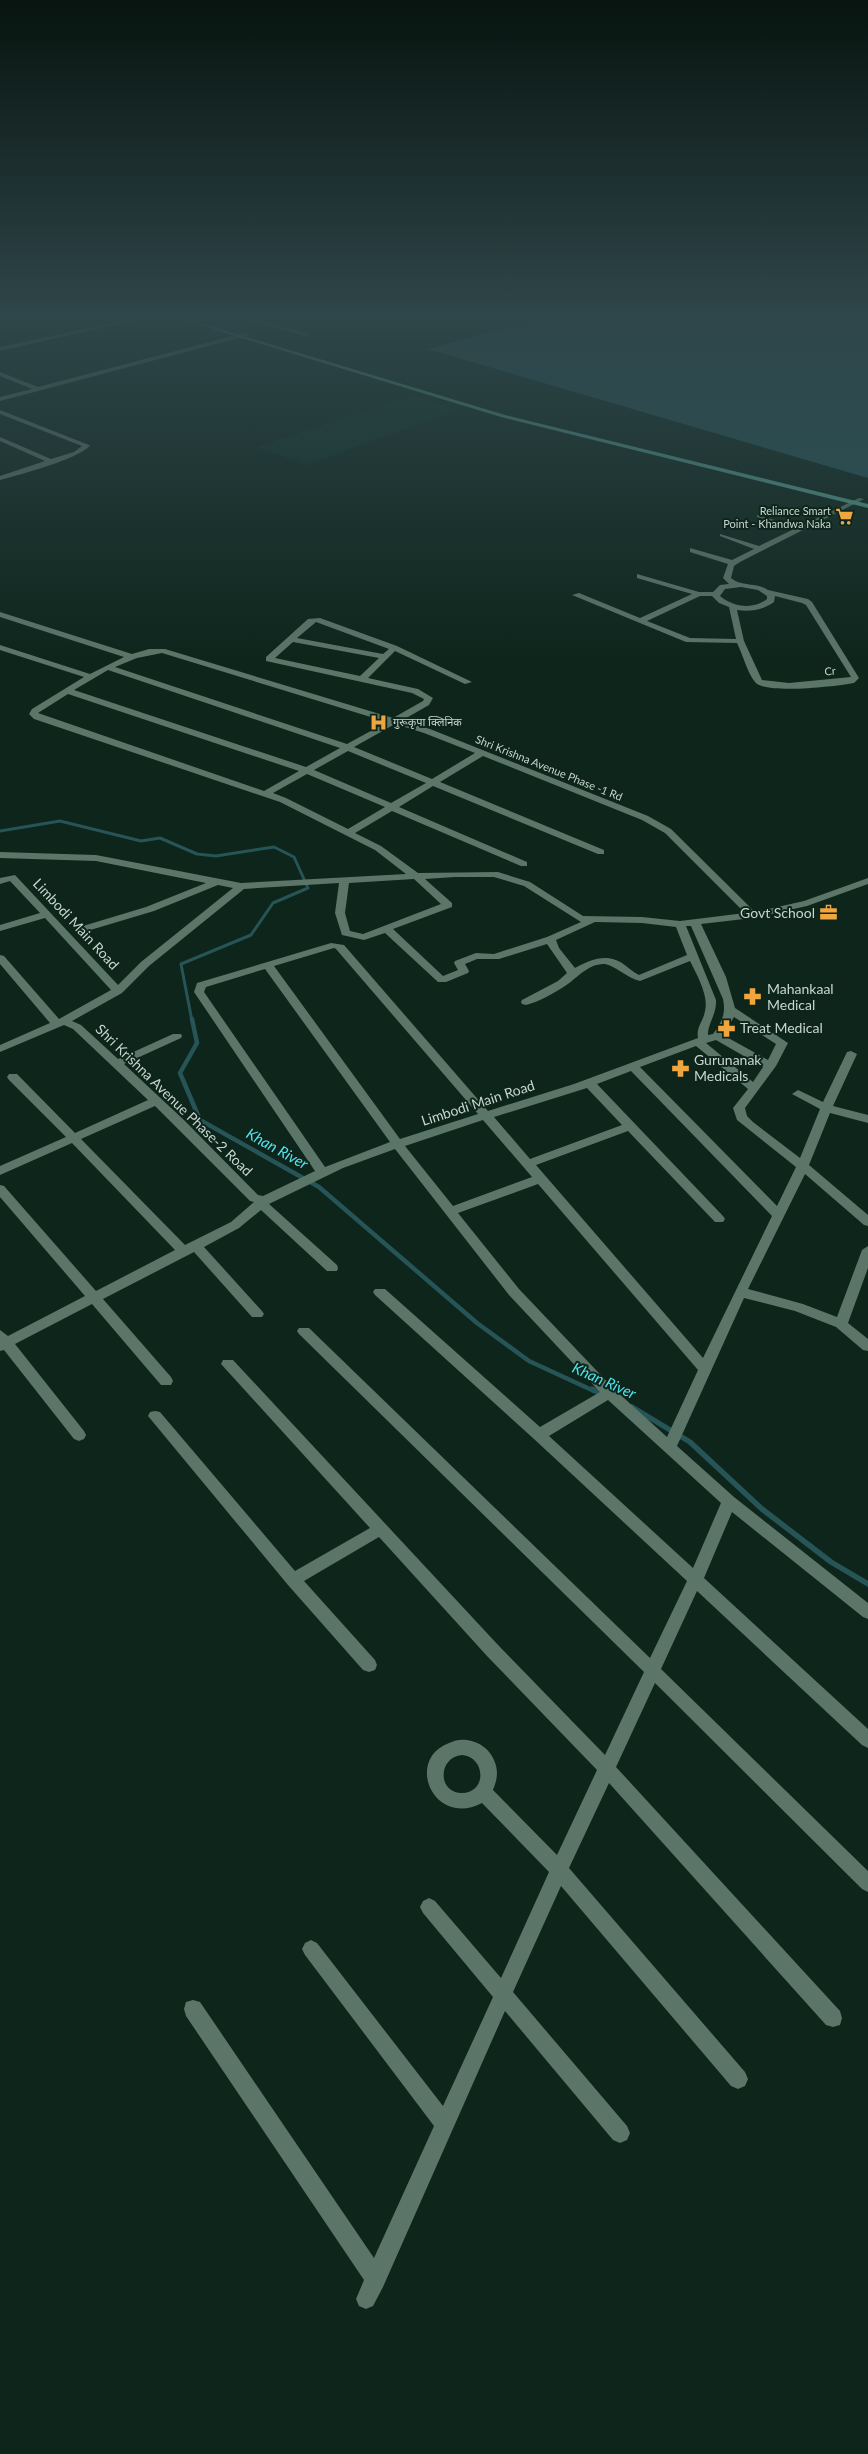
<svg xmlns="http://www.w3.org/2000/svg" width="868" height="2454" viewBox="0 0 868 2454" font-family="Lato,'Noto Sans Devanagari',sans-serif">
	<rect width="100%" height="100%" fill="#0d251b"/>
	<path fill="#0d2f23" d="M 414,396 L 458,410 L 306,465 L 256,447 Z"/>
	<path fill="#275457" d="M 549,317 L 868,317 L 868,478 L 428,349 Z"/>
	<g fill="none" stroke-linecap="round" stroke-linejoin="round">
		<path stroke="#275457" stroke-width="3" d="M 0,831 L 60,821 L 141,841 L 160,838 L 197,854 L 216,856 L 274,847 L 294,857 L 308,888 L 273,903 L 251,935 L 181,964 L 192,1021"/>
		<path stroke="#275457" stroke-width="4.5" d="M 192,1019 L 197,1043 L 180,1073 L 200,1120 L 319,1187 L 477,1323 L 529,1361 L 594,1391"/>
		<path stroke="#275457" stroke-width="5.5" d="M 592,1389 L 604,1395
			M 632,1407 L 690,1442 L 762,1509 L 831,1562 L 868,1584"/>
		<path fill="#5b7569" fill-rule="evenodd" d="M 140,317 L 148,317 L 0,351 L 0,347 Z
			M 239,317 L 247,317 L 309,334 L 306,336 Z
			M 248,332 L 250,335 L 0,401 L 0,397 L 32,389 L 0,376 L 0,372 L 38,387 Z
			M 0,410 L 89,445 L 90,446 C 75,460 22,474 0,480 L 0,476 L 45,461 L 0,441 L 0,437 L 51,459 L 74,452 L 82,446 L 0,414 Z
			M 859,498 L 864,499 L 740,562 L 734,566 L 731,578 C 741,587 756,582 768,590 L 808,599 L 812,602 L 859,678 L 854,683 C 838,686 765,695 755,682 C 747,672 743,655 737,643 L 686,642 L 572,595 L 579,593 L 640,618 L 692,594 L 637,578 L 637,574 L 699,592 L 713,592 L 720,585 L 729,584 L 723,578 L 728,564 L 690,552 L 690,548 L 732,560 L 754,549 L 720,536 L 720,534 L 759,546 L 794,529 L 757,517 L 757,515 L 799,527 ZM 741,587 L 758,590 L 767,596 L 767,599 C 753,610 733,607 720,596 L 725,589 ZM 700,596 L 712,596 L 719,603 L 729,607 L 736,639 L 690,638 L 647,621 ZM 775,596 L 802,603 L 806,605 L 851,677 L 789,683 L 762,680 L 744,641 L 737,610 C 750,612 763,610 774,602 Z
			M 0,612 L 132,654 L 149,649 L 165,649 L 393,718 L 423,701 L 424,699 L 412,693 L 266,661 L 266,657 L 308,619 L 320,618 L 397,646 L 472,682 L 465,684 L 395,651 L 368,678 L 418,689 L 433,698 L 429,705 L 401,721 L 430,729 L 648,816 L 671,829 L 755,912 L 804,901 L 868,878 L 868,884 L 807,906 L 753,918 L 701,924 L 726,977 L 735,1008 L 788,1043 L 776,1066 L 745,1108 L 747,1116 L 753,1122 L 800,1158 L 820,1109 L 792,1094 L 798,1090 L 823,1102 L 847,1052 L 851,1051 L 857,1054 L 833,1106 L 868,1115 L 868,1123 L 830,1113 L 809,1165 L 868,1215 L 868,1226 L 864,1225 L 805,1174 L 748,1289 L 803,1304 L 837,1317 L 862,1250 L 868,1246 L 868,1268 L 848,1323 L 868,1339 L 868,1351 L 863,1350 L 836,1327 L 795,1311 L 744,1298 L 677,1446 L 734,1497 L 868,1603 L 868,1619 L 863,1617 L 732,1512 L 704,1578 L 868,1729 L 868,1748 L 862,1745 L 697,1591 L 661,1669 L 868,1871 L 868,1892 L 862,1889 L 655,1683 L 616,1767 L 840,2011 L 842,2018 L 840,2025 L 833,2027 L 826,2025 L 609,1783 L 569,1868 L 745,2072 L 748,2079 L 745,2086 L 738,2089 L 731,2086 L 561,1886 L 513,1992 L 627,2126 L 630,2133 L 627,2140 L 620,2143 L 613,2140 L 505,2011 L 383,2287 L 373,2306 L 366,2309 L 359,2306 L 356,2299 L 364,2280 L 186,2016 L 184,2009 L 186,2002 L 193,2000 L 200,2002 L 374,2258 L 434,2126 L 305,1955 L 302,1949 L 305,1943 L 311,1940 L 317,1943 L 443,2106 L 493,1997 L 423,1913 L 420,1907 L 423,1901 L 429,1898 L 435,1901 L 501,1978 L 549,1872 L 482,1803 C 434,1828 404,1760 449,1743 C 455,1740 461,1739 467,1740 C 480,1742 489,1749 494,1760 C 499,1771 497,1780 493,1790 L 557,1855 L 597,1770 L 487,1656 L 379,1537 L 304,1581 L 375,1660 L 377,1665 L 375,1670 L 369,1672 L 363,1670 L 288,1585 L 148,1416 L 150,1412 L 155,1411 L 160,1412 L 295,1571 L 370,1528 L 221,1364 L 223,1360 L 233,1360 L 499,1646 L 605,1755 L 644,1672 L 299,1334 L 297,1331 L 299,1328 L 309,1328 L 650,1658 L 687,1581 L 534,1439 L 375,1295 L 373,1292 L 375,1289 L 385,1289 L 540,1427 L 600,1392 L 509,1295 L 395,1149 L 343,1168 L 269,1204 L 337,1265 L 338,1268 L 337,1271 L 327,1271 L 261,1210 L 239,1228 L 204,1247 L 262,1311 L 264,1314 L 262,1317 L 252,1317 L 194,1252 L 103,1299 L 171,1377 L 173,1381 L 171,1385 L 161,1385 L 92,1304 L 15,1344 L 84,1431 L 86,1435 L 84,1439 L 79,1441 L 74,1439 L 4,1350 L 0,1351 L 0,1330 L 8,1336 L 85,1296 L 0,1197 L 0,1185 L 4,1186 L 96,1291 L 175,1250 L 72,1143 L 0,1175 L 0,1166 L 66,1137 L 9,1080 L 7,1077 L 9,1074 L 17,1074 L 75,1133 L 148,1100 L 73,1029 L 64,1025 L 0,1052 L 0,1045 L 50,1023 L 0,964 L 0,955 L 4,956 L 59,1019 L 111,990 L 45,918 L 0,931 L 0,925 L 40,913 L 10,881 L 0,884 L 0,878 L 15,875 L 118,985 L 141,962 L 233,888 L 218,885 L 154,911 L 87,931 L 83,930 L 83,926 L 146,907 L 206,883 L 96,861 L 0,858 L 0,852 L 96,855 L 241,883 L 406,874 L 375,850 L 280,802 L 34,719 L 29,714 L 32,709 L 84,677 L 0,650 L 0,645 L 90,674 L 124,657 L 0,617 ZM 316,622 L 389,649 L 383,654 L 297,638 ZM 293,642 L 379,658 L 360,676 L 275,658 ZM 162,653 L 387,722 L 347,744 L 115,667 L 137,658 ZM 108,670 L 340,748 L 306,767 L 74,690 ZM 68,694 L 299,771 L 264,791 L 38,713 ZM 395,724 L 424,733 L 475,753 L 432,779 L 354,747 ZM 348,751 L 426,783 L 391,803 L 314,770 ZM 483,756 L 642,820 L 665,833 L 745,913 L 680,921 L 642,917 L 583,916 L 530,882 L 498,872 L 418,873 L 381,846 L 355,833 L 392,811 L 521,866 L 527,866 L 527,862 L 399,807 L 433,786 L 598,854 L 604,854 L 604,850 L 440,782 ZM 307,774 L 385,807 L 348,829 L 286,798 L 273,793 ZM 455,877 L 494,877 L 524,886 L 581,922 L 547,937 L 494,954 L 476,953 L 455,961 L 454,963 L 458,970 L 443,976 L 393,929 L 452,907 L 452,903 L 425,879 ZM 414,879 L 441,904 L 363,934 L 350,931 L 345,913 L 349,883 ZM 339,883 L 335,913 L 342,935 L 364,940 L 385,933 L 438,982 L 446,982 L 468,973 L 469,971 L 465,964 L 477,959 L 499,959 L 547,944 L 567,973 L 558,981 L 522,1000 L 521,1002 L 522,1004 L 526,1005 C 539,1002 554,993 565,986 C 577,978 589,963 605,964 C 614,965 627,978 640,981 L 690,961 C 697,975 709,996 705,1011 C 703,1022 696,1027 698,1038 L 574,1084 L 488,1111 L 344,945 L 331,943 L 197,983 L 194,992 L 315,1171 L 263,1196 L 258,1195 L 184,1120 L 124,1064 L 181,1038 L 182,1036 L 181,1034 L 173,1034 L 118,1059 L 81,1025 L 72,1021 L 122,993 L 149,966 L 244,889 ZM 595,922 L 642,923 L 676,927 L 687,955 L 639,975 C 633,972 628,967 622,963 C 606,953 590,960 575,968 L 559,948 L 556,940 ZM 686,926 L 691,926 L 723,999 C 726,1014 722,1022 713,1034 L 708,1035 C 707,1025 717,1014 716,1000 ZM 334,948 L 336,949 L 478,1114 L 400,1139 L 274,966 ZM 265,969 L 390,1142 L 325,1167 L 204,992 L 206,987 ZM 734,1017 L 776,1044 L 768,1060 L 723,1035 ZM 716,1040 L 763,1067 L 753,1082 L 706,1043 ZM 696,1046 L 748,1089 L 733,1108 L 737,1120 L 796,1167 L 777,1206 L 640,1067 ZM 631,1071 L 772,1216 L 703,1358 L 536,1165 L 628,1131 L 715,1222 L 723,1222 L 725,1219 L 723,1216 L 597,1084 ZM 587,1088 L 622,1125 L 530,1159 L 494,1117 ZM 155,1106 L 250,1201 L 254,1202 L 231,1222 L 185,1245 L 81,1139 ZM 483,1120 L 532,1177 L 453,1206 L 405,1146 ZM 538,1184 L 698,1370 L 667,1437 L 614,1389 L 519,1289 L 458,1213 ZM 608,1400 L 721,1503 L 693,1568 L 549,1436 ZM 462,1755 C 486,1757 487,1793 462,1793 C 437,1793 438,1757 462,1755 Z"/>
		<path fill="#559a8d" fill-rule="evenodd" d="M 173,317 L 180,317 L 505,415 L 868,504 L 868,508 L 501,417 Z"/>
	</g>
	<linearGradient id="sky" x2="0" y2="1"><stop stop-color="#07140f"/><stop offset="0.48" stop-color="#2f464a"/><stop offset="1" stop-color="#2f464a" stop-opacity="0"/></linearGradient>
	<rect width="868" height="660" fill="url(#sky)"/>
	<defs>
		<symbol id="supermarket-bare" viewBox="-9 -9 18 18"><path d="M-6-5.5h2.5l.6 2H6L4.5 2H-2.5L-4.4-4H-6ZM-1.5 3.2a1.3 1.3 0 1 0 .1 0ZM3 3.2a1.3 1.3 0 1 0 .1 0Z" fill="#f0a63e" stroke="#0d251b" stroke-width="2.5" paint-order="stroke"/></symbol>
		<symbol id="hospital-bare" viewBox="-9 -9 18 18"><path d="M-5-5h3v3.5h4V-5h3V5h-3V1.5h-4V5h-3Z" fill="#f0a63e" stroke="#0d251b" stroke-width="2.5" paint-order="stroke"/></symbol>
		<symbol id="office-bare" viewBox="-9 -9 18 18"><path d="M-6-3h4V-5.5h4V-3h4V5H-6ZM-1-4.5V-3h2v-1.5ZM-6 0V1H6V0Z" fill="#f0a63e" stroke="#0d251b" stroke-width="2.5" paint-order="stroke"/></symbol>
		<symbol id="pharmacy-bare" viewBox="-9 -9 18 18"><path d="M-2-6h4v4h4v4h-4v4h-4v-4h-4v-4h4Z" fill="#f0a63e" stroke="#0d251b" stroke-width="2.5" paint-order="stroke"/></symbol>
	</defs>
	<g fill-rule="evenodd">
		<use href="#supermarket-bare" x="832" y="504" width="25" height="25"/>
		<use href="#hospital-bare" x="366" y="710" width="25" height="25"/>
		<use href="#office-bare" x="816" y="900" width="25" height="25"/>
		<use href="#pharmacy-bare" x="740" y="984" width="25" height="25"/>
		<use href="#pharmacy-bare" x="714" y="1016" width="25" height="25"/>
		<use href="#pharmacy-bare" x="668" y="1056" width="25" height="25"/>
	</g>
	<g text-anchor="middle" stroke-width="4" stroke-linejoin="round" paint-order="stroke">
		<g font-size="11" fill="#c7d6cf" stroke="#0d251b" text-anchor="end">
			<text x="831" y="515">Reliance Smart<tspan x="831" dy="13">Point - Khandwa Naka</tspan></text>
			<text x="393" y="726" text-anchor="start">गुरूकृपा क्लिनिक</text>
		</g>
		<g font-size="11" fill="#c7d6cf" stroke="#0d251b">
			<text transform="translate(830 671) rotate(-4)" y="4">Cr</text>
			<text transform="translate(549 768) rotate(22)" y="4">Shri Krishna Avenue Phase -1 Rd</text>
		</g>
		<g font-size="14" fill="#c7d6cf" stroke="#0d251b" text-anchor="start">
			<text x="815" y="918" text-anchor="end">Govt School</text>
			<text x="767" y="994">Mahankaal<tspan x="767" dy="16">Medical</tspan></text>
			<text x="740" y="1033">Treat Medical</text>
			<text x="694" y="1065">Gurunanak<tspan x="694" dy="16">Medicals</tspan></text>
		</g>
		<g font-size="14" fill="#c7d6cf" stroke="#0d251b">
			<text transform="translate(76 924) rotate(47)" y="5">Limbodi Main Road</text>
			<text transform="translate(174 1100) rotate(44)" y="5">Shri Krishna Avenue Phase-2 Road</text>
			<text transform="translate(478 1103) rotate(-18)" y="5">Limbodi Main Road</text>
		</g>
		<g font-size="15" font-style="italic" fill="#51e3ed" stroke="#0d251b">
			<text transform="translate(277 1149) rotate(29)" y="5">Khan River</text>
			<text transform="translate(604 1381) rotate(24)" y="5">Khan River</text>
		</g>
	</g>
</svg>
